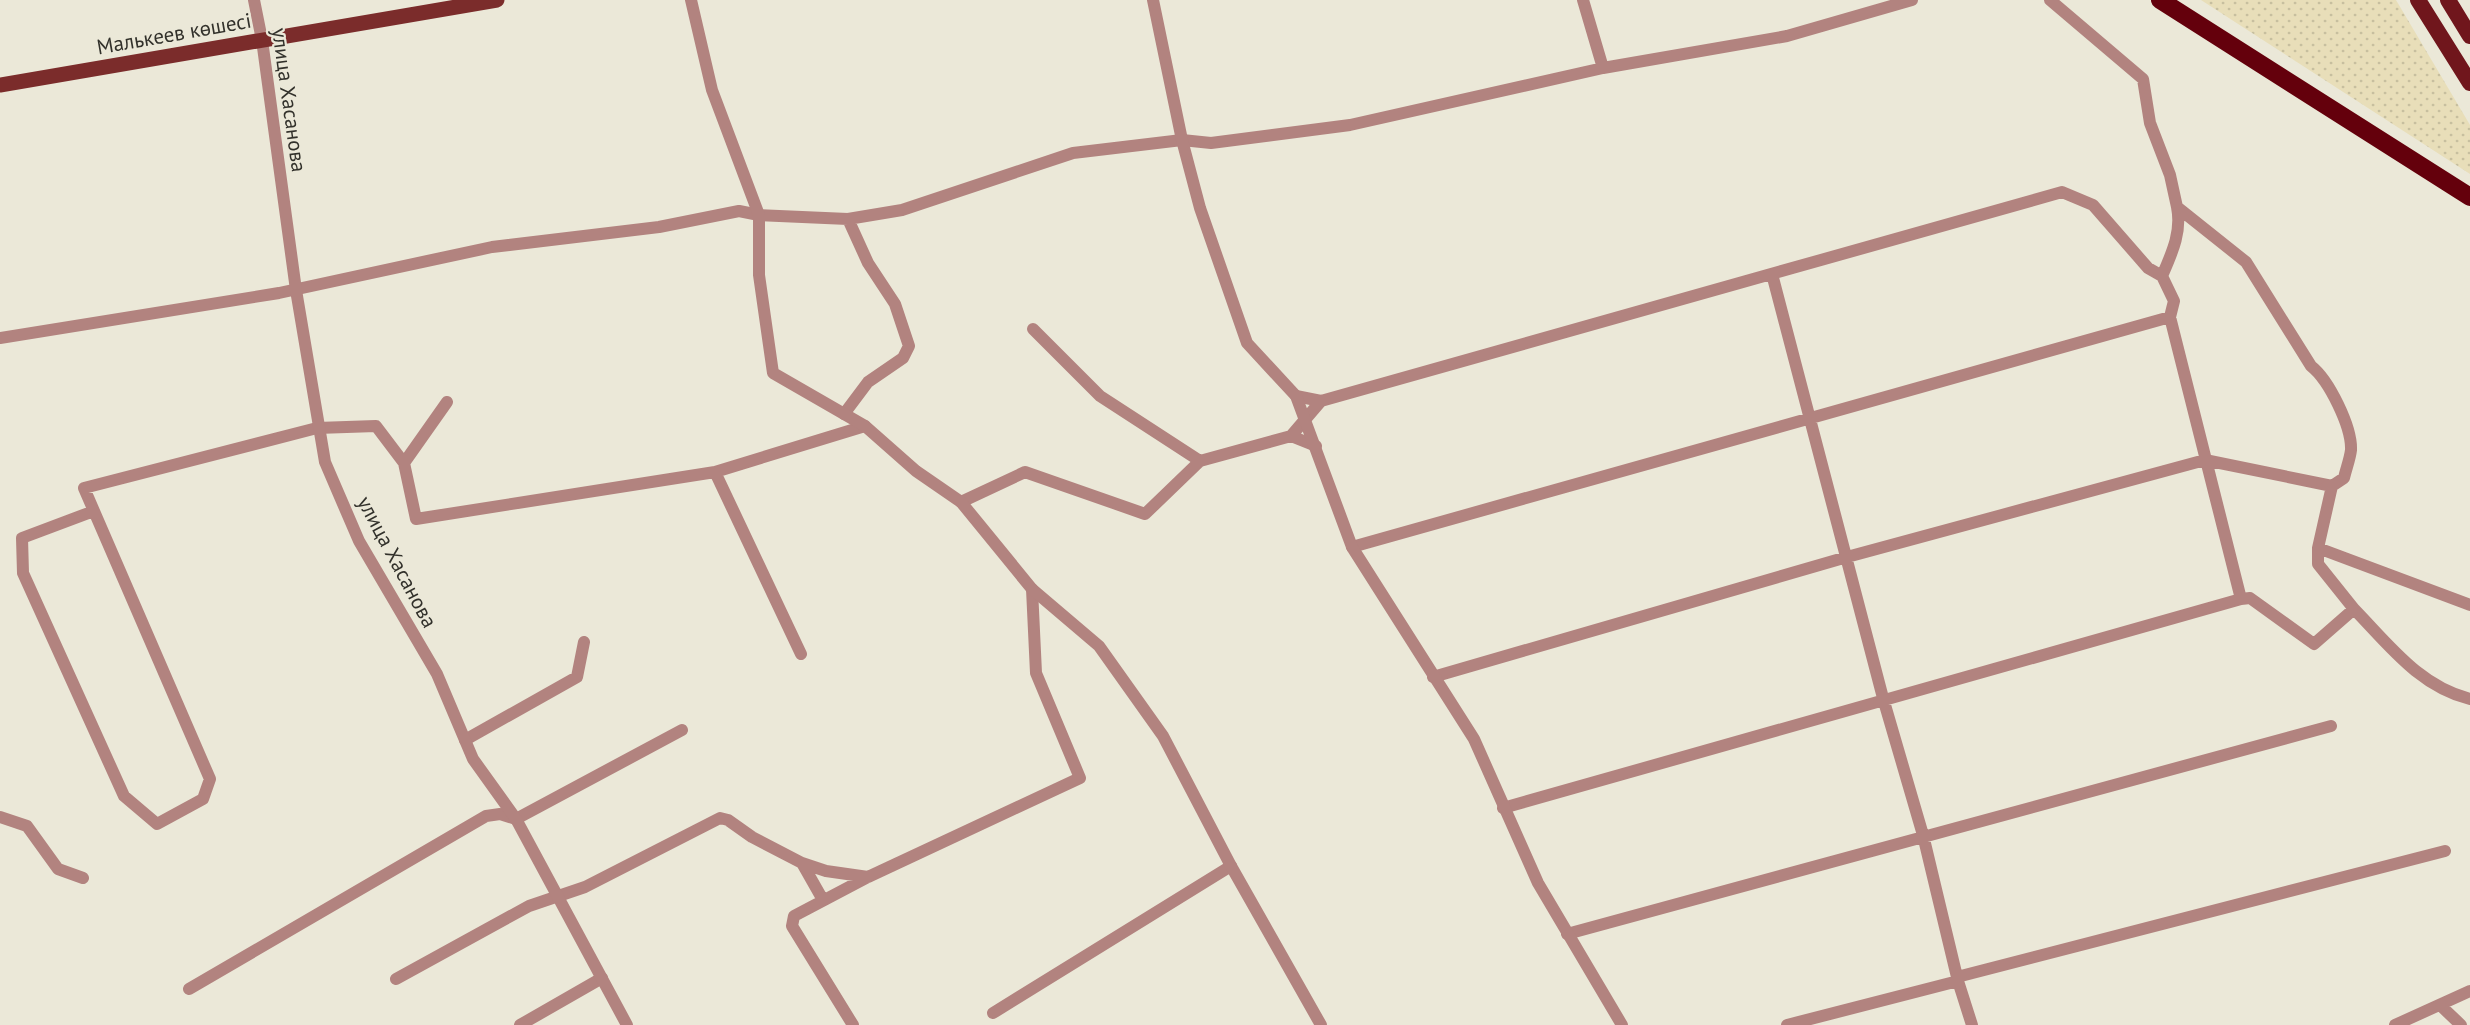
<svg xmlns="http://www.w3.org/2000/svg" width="2470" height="1025" viewBox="0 0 2470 1025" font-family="'PT Sans',sans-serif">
	<defs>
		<pattern id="sand-dots" width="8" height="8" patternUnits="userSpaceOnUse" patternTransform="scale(1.5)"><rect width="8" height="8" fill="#e8deb9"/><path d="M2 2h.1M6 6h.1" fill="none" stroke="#c7bf9f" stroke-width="1.8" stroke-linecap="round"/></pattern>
	</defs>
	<rect width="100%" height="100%" fill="#ebe8d8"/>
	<path fill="url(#sand-dots)" d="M 2201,0 L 2396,0 L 2470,125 L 2470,174 Z"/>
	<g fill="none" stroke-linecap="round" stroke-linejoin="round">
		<path stroke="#b2837f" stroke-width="12" d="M 254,0 L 262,40
			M 1583,0 L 1603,68
			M 2050,0 L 2143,79 L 2150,123 L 2170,175 L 2177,207
			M 1772,274 L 1883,698 L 1923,835 L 1957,977
			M 2170,317 L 2174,301 L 2162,276 C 2172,253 2182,232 2177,207 L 2246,262 L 2311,366 C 2329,380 2352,427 2351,450 C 2350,459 2346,469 2344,478 L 2332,486
			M 1033,329 L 1100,396 L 1200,461
			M 0,338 L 279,293 L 492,247 L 659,227 L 739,211 L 759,215 L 848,219 L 902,210 L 1073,153 L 1182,140 L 1211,143 L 1350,125 L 1603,68 L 1787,36 L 1912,0
			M 1296,396 L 1321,401
			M 844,414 L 868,382 L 903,358 L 909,346 L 895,304 L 868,263 L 848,219
			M 1291,436 L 1316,446
			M 404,463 L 447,402
			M 715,472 L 801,654
			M 961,502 L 1025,472 L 1145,514 L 1200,461 L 1291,436 L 1321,401 L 2062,192 L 2093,205 L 2148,268 L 2162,276
			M 94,511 L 22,538 L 23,573 L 124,796 L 157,824 L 203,799 L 210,779 L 84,488 L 317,428 L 376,426 L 404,463 L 416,519 L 715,472 L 865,426
			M 1352,547 L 2170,317 L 2241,599
			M 2318,548 L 2470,605
			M 2354,609 C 2389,645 2419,686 2470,699
			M 1433,677 L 1847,557 L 2205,460 L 2332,486 L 2318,548 L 2318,564 L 2354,609 L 2314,644 L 2250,598 L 2241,599 L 1503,808
			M 465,740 L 577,677 L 584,642
			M 0,817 L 27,826 L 58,869 L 83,878
			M 802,863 L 826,871 L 868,877
			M 1567,934 L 2331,726
			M 396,979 L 529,906 L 585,887 L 720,818 L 728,820 L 752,837 L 802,863 L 823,900
			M 1958,981 L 1972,1025
			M 189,989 L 486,816 L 500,814 L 516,819 L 682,730
			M 2440,1005 L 2461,1025
			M 993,1013 L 1231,866
			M 520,1025 L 602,978
			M 853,1025 L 792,926 L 794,916 L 868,877 L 1080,778 L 1036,673 L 1032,589
			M 1787,1025 L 1958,981 L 1957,977 L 2445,851
			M 2395,1025 L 2470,991"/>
		<path stroke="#b2837f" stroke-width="12" d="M 691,0 L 712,90 L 759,215 L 759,275 L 773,373 L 865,426 L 916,471 L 961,502 L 1032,589 L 1099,646 L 1163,736 L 1231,866 L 1321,1025
			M 1153,0 L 1182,140 L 1200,208 L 1247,343 L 1296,396 L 1352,547 L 1474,739 L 1538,883 L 1622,1025
			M 262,40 L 296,290 L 325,462 L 359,541 L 437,674 L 473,759 L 516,819 L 627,1025"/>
		<path stroke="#7b2c2b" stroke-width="15" d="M 0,85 L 497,0"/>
		<path stroke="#70161c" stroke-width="16" d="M 2418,0 L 2470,83
			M 2448,0 L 2470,36"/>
		<path stroke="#64000c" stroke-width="18" d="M 2160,0 L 2470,197"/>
	</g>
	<g text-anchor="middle" stroke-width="4.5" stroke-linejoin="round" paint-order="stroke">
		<g font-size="21" fill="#32312b" stroke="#ebe8d8">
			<text transform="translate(174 34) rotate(-10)" y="7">Малькеев көшесі</text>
			<text transform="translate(289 100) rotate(82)" y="7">улица Хасанова</text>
			<text transform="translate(397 562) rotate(62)" y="7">улица Хасанова</text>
		</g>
	</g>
</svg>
